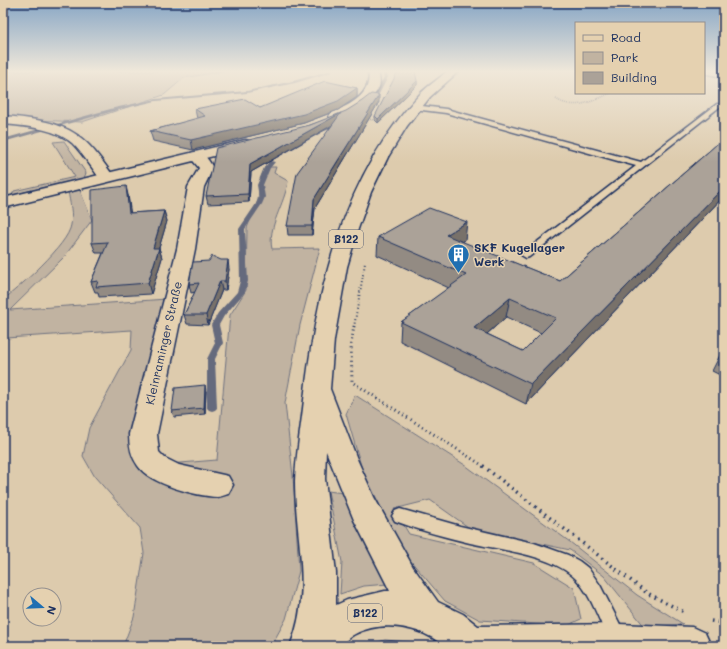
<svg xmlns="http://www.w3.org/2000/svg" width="727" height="649" viewBox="0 0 727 649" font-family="Mali,sans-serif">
	<rect width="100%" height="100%" fill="#ddcbad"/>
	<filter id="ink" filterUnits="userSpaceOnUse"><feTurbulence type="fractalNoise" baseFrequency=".025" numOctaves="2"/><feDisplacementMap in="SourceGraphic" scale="8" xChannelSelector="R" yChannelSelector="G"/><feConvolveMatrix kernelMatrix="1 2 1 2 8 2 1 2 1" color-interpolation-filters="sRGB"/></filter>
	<g filter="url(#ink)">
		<path fill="#c1b3a1" stroke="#6e7180" d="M 3,71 L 223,71 L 184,78 L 164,95 L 82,122 L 34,120 L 3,116 Z
			M 64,141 L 86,173 L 84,178 L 12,195 L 14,191 L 75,177 L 53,142 Z
			M 265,167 L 276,167 L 274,173 L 288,181 C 285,204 267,227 272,249 L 320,248 L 300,325 L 285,403 L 293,476 L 299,571 L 286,619 L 271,646 L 123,646 L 134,617 L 144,553 L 140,528 L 95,477 L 83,456 L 89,428 L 131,350 L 132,330 L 6,338 L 3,341 L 3,300 C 19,287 68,245 71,225 C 73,214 70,203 68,191 L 79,188 L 92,220 L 64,257 L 10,310 L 181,298 L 154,430 L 157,450 L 168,464 L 217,460 L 230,315 L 246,290 L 247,228 L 258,200 L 260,180 Z
			M 355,395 L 465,465 L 570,542 L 637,595 L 683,624 L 645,627 L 604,576 L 570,550 L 471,529 L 430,500 L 394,509 L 409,534 L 534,563 L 574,588 L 581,619 L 566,626 L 480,620 L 445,601 L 403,552 L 362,469 L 346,414 Z
			M 328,491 L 343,493 L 364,538 L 388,584 L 364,586 L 340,594 L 342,562 Z
			M 385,640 L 409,642 L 419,646 L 361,646 Z"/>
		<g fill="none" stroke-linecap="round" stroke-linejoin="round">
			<path fill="#656a7d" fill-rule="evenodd" d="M 328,71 L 335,71 L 295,83 L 247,93 L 156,101 L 117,110 L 3,142 L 3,139 L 114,108 L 156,99 L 247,91 L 293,81 Z
				M 382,71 L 386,71 L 388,77 L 379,94 L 379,99 L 372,103 L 370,103 L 370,101 L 375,98 L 375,94 L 384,77 Z
				M 337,124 L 341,125 L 316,134 L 312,133 Z
				M 270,161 L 275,162 L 270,168 L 263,185 L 265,197 L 262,204 L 245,229 L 248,281 L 245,292 L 224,316 L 219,325 L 223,343 L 215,359 L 217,408 L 215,410 L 212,411 L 209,410 L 207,408 L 207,359 L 215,343 L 211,325 L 218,313 L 237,292 L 240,281 L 239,229 L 256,204 L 259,197 L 257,185 L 264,168 Z"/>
			<defs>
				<path id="lane" d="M 717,104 L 722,105 L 529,257 L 526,258 L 521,255 L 523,253 L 636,166 L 446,113 L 414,109 L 411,107 L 414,105 L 446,109 L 641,162 Z
					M 400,509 L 460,526 L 534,543 L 568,555 L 579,561 L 588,568 L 600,585 L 631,646 L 612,646 C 600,625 593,597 576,579 C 553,555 501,550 470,543 C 445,537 419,530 395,521 L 392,516 L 395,511 Z"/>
				<path id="street" d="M 3,116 C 27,118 58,121 77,135 C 92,145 103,162 114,177 L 111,180 L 106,182 L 101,180 C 92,168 83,154 72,143 C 54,128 26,126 3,124 Z
					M 196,152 C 205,154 209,160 213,168 L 204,187 L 195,249 L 157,434 L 159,452 L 165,458 L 179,465 L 228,476 L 233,485 L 228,494 C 225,495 220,497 217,497 C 196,496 150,484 138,466 C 131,456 129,446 129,434 L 177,249 L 188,187 L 199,168 L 189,156 L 191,153 Z"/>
				<path id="secondary" d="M 368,71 L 378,71 C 379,77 381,82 379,87 C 374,100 345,122 331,119 L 329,116 L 331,113 C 349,105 373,95 368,71 Z
					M 245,140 L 250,141 L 252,144 L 250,147 L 3,208 L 3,198 Z"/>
				<path id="primary" d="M 447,71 L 459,71 L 430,97 L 407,126 L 388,157 L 371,192 L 358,229 L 347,267 L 334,340 L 330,389 L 357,459 L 374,497 L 413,567 L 438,602 L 463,614 L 478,626 L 619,624 L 692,627 L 705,633 L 711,646 L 444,646 C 421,626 382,620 355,634 C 349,637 343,644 337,646 C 329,648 300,646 290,646 C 313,592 295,537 295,481 C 296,454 301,427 304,400 C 316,292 343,175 421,93 C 429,85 439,79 447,71 ZM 326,451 L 354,520 L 390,591 L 385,591 L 347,600 L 336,605 L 336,573 L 325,479 Z"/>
			</defs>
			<use href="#lane" stroke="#1b2f5e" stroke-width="3"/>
			<use href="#street" stroke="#1b2f5e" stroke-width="3"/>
			<use href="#secondary" stroke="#1b2f5e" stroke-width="3"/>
			<use href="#primary" stroke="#1b2f5e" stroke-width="3"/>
			<path stroke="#1b2f5e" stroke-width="1.5" stroke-dasharray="0.5 1.5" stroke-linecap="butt" d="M 556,99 C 575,111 593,101 611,93
				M 368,119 L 373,120 L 377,117"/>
			<path stroke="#1b2f5e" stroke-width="2" stroke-dasharray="1 2.5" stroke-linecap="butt" d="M 354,327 L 365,263"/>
			<path stroke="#1b2f5e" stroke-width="3" stroke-dasharray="1 3.5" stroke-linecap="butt" d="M 354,326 L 351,344 L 352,382 L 485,467"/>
			<path stroke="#1b2f5e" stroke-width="3.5" stroke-dasharray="1.5 4.5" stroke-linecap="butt" d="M 483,466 L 647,593 L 684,612
				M 711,621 L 724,623"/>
			<use href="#lane" fill="#e5d1b0" fill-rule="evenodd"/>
			<use href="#street" fill="#e5d1b0" fill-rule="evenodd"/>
			<use href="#secondary" fill="#e5d1b0" fill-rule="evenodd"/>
			<use href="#primary" fill="#e5d1b0" fill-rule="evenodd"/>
			<path stroke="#1b2f5e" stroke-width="1.5" d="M 704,74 L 724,78"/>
		</g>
		<path fill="#938b83" stroke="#1b2f5e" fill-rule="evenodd" d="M 417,81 L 417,85 L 378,123 L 375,120 L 375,116 Z
			M 357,88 L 357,97 L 338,110 L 304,123 L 193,150 L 153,141 L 150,131 L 197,119 L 195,109 L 260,108 Z
			M 379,102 L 315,208 L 312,235 L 288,235 L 287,226 L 332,126 L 251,172 L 249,202 L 208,204 L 206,196 L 310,125 Z
			M 724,138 L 724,196 L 526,404 L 400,341 L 401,322 L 449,288 L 377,255 L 378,237 L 465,240 L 462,242 L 560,281 ZM 506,317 L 541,333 L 523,351 L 487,334 Z
			M 128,195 L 130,213 L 164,211 L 167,221 L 159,248 L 162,258 L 151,294 L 99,297 L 98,292 L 95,292 L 91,282 L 103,253 L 96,253 L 92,243 Z
			M 229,269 L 226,290 L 222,290 L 208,325 L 187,324 L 184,315 L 195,292 L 191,293 L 189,284 Z
			M 724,347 L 724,377 L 712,371 Z
			M 206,391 L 205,414 L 174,417 L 172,411 Z"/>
		<path fill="#78716a" stroke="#1b2f5e" d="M 417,81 L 417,85 L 378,123 L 378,119 Z
			M 357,88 L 357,97 L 338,110 L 304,123 L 193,150 L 191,140 Z
			M 379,95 L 379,102 L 315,208 L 312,235 L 312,226 L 314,199 Z
			M 341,113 L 341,120 L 251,172 L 249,202 L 248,194 L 250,164 Z
			M 126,186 L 128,195 L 132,222 L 129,213 Z
			M 724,187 L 724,196 L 526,404 L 531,384 Z
			M 164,211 L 167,221 L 156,258 L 153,248 Z
			M 467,222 L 465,240 L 444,253 L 446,235 Z
			M 159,248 L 162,258 L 151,294 L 148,283 Z
			M 228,260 L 229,269 L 226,290 L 225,281 Z
			M 220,281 L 222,290 L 208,325 L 206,315 Z
			M 510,298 L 506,317 L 471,348 L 474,328 Z
			M 205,385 L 206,391 L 205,414 L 204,408 Z"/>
		<path fill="#aba298" stroke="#1b2f5e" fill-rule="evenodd" d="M 398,71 L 415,71 L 417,81 L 378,119 L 375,116 Z
			M 325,81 L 357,88 L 338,101 L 304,114 L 191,140 L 150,131 L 205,116 L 195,109 L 245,99 L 260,108 Z
			M 371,94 L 379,95 L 314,199 L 312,226 L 287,226 L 297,173 L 341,113 L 250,164 L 248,194 L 206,196 L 216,148 L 310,125 L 346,111 L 362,101 Z
			M 724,138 L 724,187 L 531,384 L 401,322 L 466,275 L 378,237 L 429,208 L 467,222 L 446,235 L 560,281 ZM 510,298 L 556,318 L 523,351 L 474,328 Z
			M 126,186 L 129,213 L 164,211 L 153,248 L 159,248 L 148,283 L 96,287 L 98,281 L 91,282 L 108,242 L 92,243 L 92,190 Z
			M 212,256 L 221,260 L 228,260 L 225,281 L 220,281 L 206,315 L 184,315 L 199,283 L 189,284 L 193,262 L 209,261 Z
			M 724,347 L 724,352 L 722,351 Z
			M 205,385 L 204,408 L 172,411 L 175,388 Z"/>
	</g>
	<linearGradient id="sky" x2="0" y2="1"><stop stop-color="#87a6c5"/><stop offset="0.44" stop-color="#f0e8da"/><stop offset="1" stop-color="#f0e8da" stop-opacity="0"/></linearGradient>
	<rect width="727" height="162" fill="url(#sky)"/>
	<defs>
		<symbol id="building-pin" viewBox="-11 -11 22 30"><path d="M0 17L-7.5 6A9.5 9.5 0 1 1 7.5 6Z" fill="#1f6fb2" stroke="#e5d1b0"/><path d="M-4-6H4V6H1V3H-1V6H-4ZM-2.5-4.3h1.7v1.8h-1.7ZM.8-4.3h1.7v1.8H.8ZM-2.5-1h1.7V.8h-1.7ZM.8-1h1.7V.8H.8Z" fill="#fff"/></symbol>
	</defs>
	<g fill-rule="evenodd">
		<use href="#building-pin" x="446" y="242" width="25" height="34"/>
	</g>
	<g text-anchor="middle" stroke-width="3" stroke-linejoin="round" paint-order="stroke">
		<g fill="#e5d1b0" stroke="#586077" stroke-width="1">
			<rect x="329" y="230" width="34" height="18" rx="3"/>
			<rect x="348" y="604" width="34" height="18" rx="3"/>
		</g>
		<g font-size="11" font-weight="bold" fill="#1b2f5e">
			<text x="346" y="243">B122</text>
			<text x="365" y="617">B122</text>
		</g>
		<g font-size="12" font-weight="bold" fill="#1b2f5e" stroke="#e5d1b0" text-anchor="start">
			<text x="474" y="252">SKF Kugellager<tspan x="474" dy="14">Werk</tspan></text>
		</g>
		<g font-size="12" fill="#1b2f5e" stroke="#e5d1b0">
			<text transform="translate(164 343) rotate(-77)" y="4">Kleinraminger Straße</text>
		</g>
	</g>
	<rect width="727" height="649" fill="none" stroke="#e5d1b0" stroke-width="16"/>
	<rect x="8" y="8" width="711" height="633" fill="none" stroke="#1b2f5e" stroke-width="1.5" filter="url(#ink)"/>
	<rect x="575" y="22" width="130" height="72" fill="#e5d1b0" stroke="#94908f"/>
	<rect x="583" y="35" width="20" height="6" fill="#e5d1b0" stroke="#94908f"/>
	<text x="611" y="42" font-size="12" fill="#1b2f5e">Road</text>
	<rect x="583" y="52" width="20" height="12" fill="#c1b3a1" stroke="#94908f"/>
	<text x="611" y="62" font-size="12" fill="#1b2f5e">Park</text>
	<rect x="583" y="72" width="20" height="12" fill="#aba298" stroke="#94908f"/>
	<text x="611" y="82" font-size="12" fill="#1b2f5e">Building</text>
	<g transform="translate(42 607) rotate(109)"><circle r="19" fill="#e5d1b0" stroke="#94908f"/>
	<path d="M0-3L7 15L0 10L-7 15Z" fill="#1f6fb2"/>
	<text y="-6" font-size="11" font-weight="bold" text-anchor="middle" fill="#1b2f5e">N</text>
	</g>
</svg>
